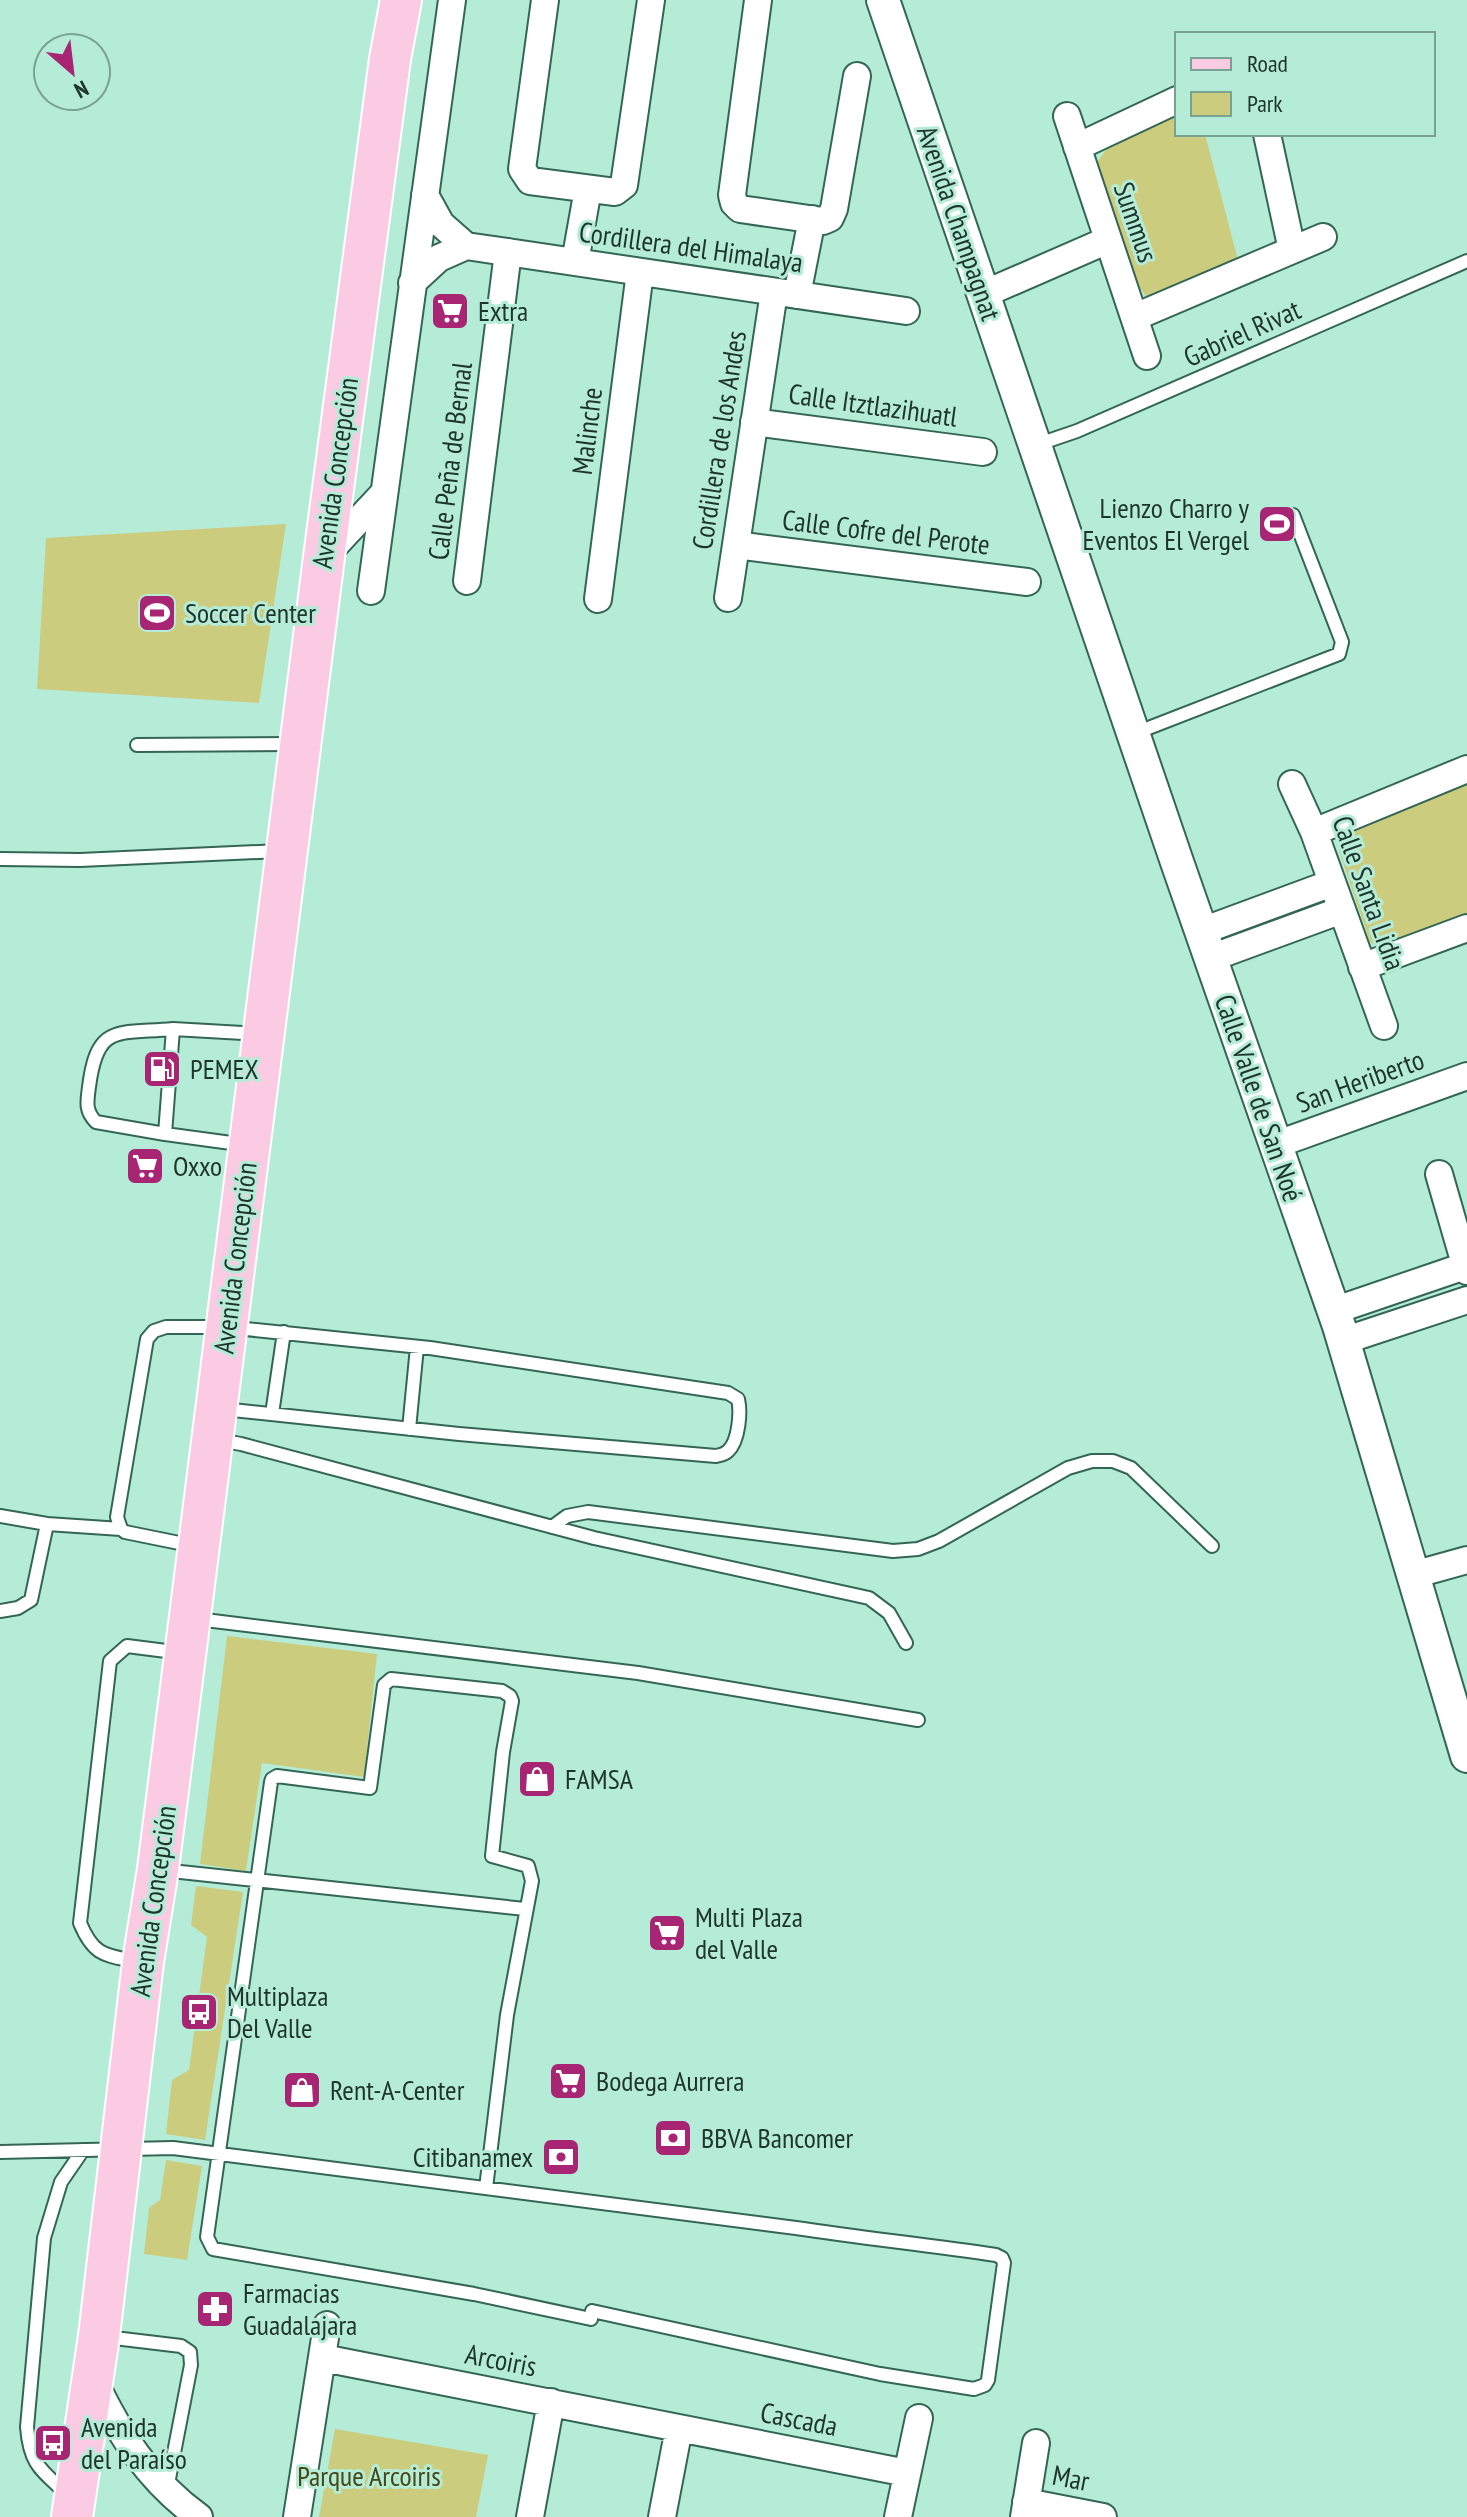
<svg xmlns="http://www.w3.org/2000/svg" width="1467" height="2517" viewBox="0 0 1467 2517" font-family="'PT Sans Narrow',sans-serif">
	<rect width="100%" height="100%" fill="#b5ecd7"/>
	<path fill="#cbcc7e" d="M 1177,113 L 1177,134 L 1205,134 L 1239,264 L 1151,304 L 1139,286 L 1097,162 L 1106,150 Z
		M 286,524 L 259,703 L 37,689 L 46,538 Z
		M 1467,784 L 1467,918 L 1382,950 L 1370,942 L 1339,851 L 1341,837 Z
		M 227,1636 L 377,1654 L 364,1777 L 262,1763 L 246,1871 L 200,1864 Z
		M 196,1886 L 243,1892 L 205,2140 L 166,2134 L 172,2080 L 189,2070 L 207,1937 L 191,1925 Z
		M 166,2160 L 202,2166 L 187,2260 L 144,2254 L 149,2208 L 160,2200 Z
		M 335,2429 L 488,2455 L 476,2517 L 319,2517 Z"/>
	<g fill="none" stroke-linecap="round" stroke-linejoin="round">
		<defs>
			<path id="service" d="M 1036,445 L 1077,431 L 1467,261
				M 1133,734 L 1339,654 L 1342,642 L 1293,515
				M 137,745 L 293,744
				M 0,859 L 80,860 L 280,851
				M 165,1134 L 96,1122 C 85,1111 87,1102 89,1087 C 97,1023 117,1034 173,1029
				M 246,1145 L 165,1134 L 173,1029 L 259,1034
				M 272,1414 L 284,1332
				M 409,1429 L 417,1347
				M 219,1440 L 241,1444 L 594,1538 L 869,1598 L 889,1613 L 906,1643
				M 0,1516 L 47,1524 L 31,1600 L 18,1608 L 0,1611
				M 47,1524 L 121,1529
				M 552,1527 L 567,1516 L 588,1512 L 893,1551 L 918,1549 L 939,1541 L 1068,1468 L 1092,1461 L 1113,1461 L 1131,1468 L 1212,1546
				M 194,1546 L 125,1532 L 121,1529 L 117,1517 L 147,1339 L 154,1331 L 166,1327 L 226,1327 L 430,1348 L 728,1393 L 738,1399 C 741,1412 739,1441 728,1451 C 724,1455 720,1455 716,1456 L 459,1434 L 223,1409
				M 197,1619 L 638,1673 L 918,1720
				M 162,1870 L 525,1909
				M 138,1962 C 106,1955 94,1957 80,1923 L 110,1661 L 127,1646 L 182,1653
				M 0,2152 L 173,2148 L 796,2228 C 862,2238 929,2245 996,2255 L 1002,2258 L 1004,2263 L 988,2380 L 985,2385 L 974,2389 L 880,2374 L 592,2311 L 591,2319 L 474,2294 L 213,2249 L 207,2237 L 271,1782 L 272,1779 L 277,1776 L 370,1788 L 384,1685 L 391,1679 L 502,1691 L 510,1696 L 512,1701 L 503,1752 L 492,1856 L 528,1866 L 532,1881 L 507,2015 L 486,2188
				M 106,2337 L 181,2346 L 190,2352 L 191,2365 L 167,2489
				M 67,2494 C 41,2470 30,2465 27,2427 L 44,2238 L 61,2182 L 83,2150"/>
			<path id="minor" d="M 545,0 L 522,169 L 530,181 L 615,192 L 624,185 L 651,0
				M 758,0 L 732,195 L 734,203 L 740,209 L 823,221 L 830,218 L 834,209 L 857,76
				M 1067,116 L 1147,356
				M 1267,134 L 1292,250
				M 1077,147 L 1177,100
				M 425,195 L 441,224 L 466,246
				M 575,262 L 588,189
				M 412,283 L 439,258 L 466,246 L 906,311
				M 984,294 L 1108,240
				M 797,295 L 812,219
				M 1135,317 L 1323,237
				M 754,422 L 983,452
				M 736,545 L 1027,582
				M 324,557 L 383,494
				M 467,581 L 508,252
				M 371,591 L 452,0
				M 728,598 L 774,292
				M 598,599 L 640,272
				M 1292,784 L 1314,832 L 1384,1026
				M 1314,832 L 1467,769
				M 1202,931 L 1332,883
				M 1211,958 L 1342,910
				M 1362,967 L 1467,928
				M 1275,1145 L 1467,1076
				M 1439,1174 L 1467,1271
				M 1333,1311 L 1465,1266
				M 1343,1341 L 1467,1300
				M 1413,1575 L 1467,1560
				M 323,2358 L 907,2473
				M 93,2379 C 120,2435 148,2480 199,2517
				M 1026,2502 L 1103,2517
				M 297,2517 L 327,2325
				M 530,2517 L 551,2402
				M 662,2517 L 679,2428
				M 898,2517 L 919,2418
				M 1024,2517 L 1036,2443"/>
			<path id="tertiary" d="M 883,0 L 1177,862 L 1339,1326 L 1467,1756"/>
			<path id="primary" d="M 72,2517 L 99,2336 L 143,1962 L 158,1869 L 324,557 L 390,59 L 401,0"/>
		</defs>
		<use href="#service" stroke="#365" stroke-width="16"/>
		<use href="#minor" stroke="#365" stroke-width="30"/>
		<use href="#tertiary" stroke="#365" stroke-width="36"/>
		<use href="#primary" stroke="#fff" stroke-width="44"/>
		<use href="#service" stroke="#fff" stroke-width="12"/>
		<use href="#minor" stroke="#fff" stroke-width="26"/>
		<use href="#tertiary" stroke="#fff" stroke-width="32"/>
		<use href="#primary" stroke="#fbcbe3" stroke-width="40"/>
	</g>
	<defs>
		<symbol id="supermarket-square" viewBox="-11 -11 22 22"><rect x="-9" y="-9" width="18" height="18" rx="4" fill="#a72573" stroke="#b5ecd7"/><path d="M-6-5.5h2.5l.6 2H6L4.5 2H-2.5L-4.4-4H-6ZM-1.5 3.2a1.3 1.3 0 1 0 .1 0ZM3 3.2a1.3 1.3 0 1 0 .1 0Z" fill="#fff"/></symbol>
		<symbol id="stadium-square" viewBox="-11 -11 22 22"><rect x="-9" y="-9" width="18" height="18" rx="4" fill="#a72573" stroke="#b5ecd7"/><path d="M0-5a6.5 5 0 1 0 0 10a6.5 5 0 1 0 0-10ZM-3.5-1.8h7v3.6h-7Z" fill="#fff"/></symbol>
		<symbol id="fuel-square" viewBox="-11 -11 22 22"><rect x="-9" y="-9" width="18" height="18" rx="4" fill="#a72573" stroke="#b5ecd7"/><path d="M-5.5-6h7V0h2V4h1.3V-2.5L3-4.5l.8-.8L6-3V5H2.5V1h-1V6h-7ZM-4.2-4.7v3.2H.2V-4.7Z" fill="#fff"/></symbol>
		<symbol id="shop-square" viewBox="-11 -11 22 22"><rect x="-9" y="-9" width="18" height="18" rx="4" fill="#a72573" stroke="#b5ecd7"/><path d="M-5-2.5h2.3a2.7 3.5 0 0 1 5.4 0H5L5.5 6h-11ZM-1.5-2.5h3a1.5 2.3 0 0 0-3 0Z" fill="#fff"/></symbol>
		<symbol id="bus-square" viewBox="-11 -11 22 22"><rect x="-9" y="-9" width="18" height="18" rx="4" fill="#a72573" stroke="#b5ecd7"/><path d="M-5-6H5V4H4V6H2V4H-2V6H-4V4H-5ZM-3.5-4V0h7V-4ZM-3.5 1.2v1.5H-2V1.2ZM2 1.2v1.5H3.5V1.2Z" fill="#fff"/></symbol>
		<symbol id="bank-square" viewBox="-11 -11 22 22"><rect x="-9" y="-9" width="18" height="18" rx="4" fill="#a72573" stroke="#b5ecd7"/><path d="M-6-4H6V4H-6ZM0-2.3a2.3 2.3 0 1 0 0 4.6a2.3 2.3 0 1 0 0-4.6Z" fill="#fff"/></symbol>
		<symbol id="pharmacy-square" viewBox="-11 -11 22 22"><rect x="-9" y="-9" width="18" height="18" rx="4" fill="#a72573" stroke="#b5ecd7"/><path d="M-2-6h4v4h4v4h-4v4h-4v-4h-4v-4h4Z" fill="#fff"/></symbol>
	</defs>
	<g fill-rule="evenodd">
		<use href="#supermarket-square" x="428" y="289" width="44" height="44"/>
		<use href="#stadium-square" x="1255" y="502" width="44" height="44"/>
		<use href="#stadium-square" x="135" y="591" width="44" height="44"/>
		<use href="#fuel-square" x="140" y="1047" width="44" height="44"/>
		<use href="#supermarket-square" x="123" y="1144" width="44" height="44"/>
		<use href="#shop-square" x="515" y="1757" width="44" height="44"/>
		<use href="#supermarket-square" x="645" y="1911" width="44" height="44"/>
		<use href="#bus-square" x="177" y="1990" width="44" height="44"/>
		<use href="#supermarket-square" x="546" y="2059" width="44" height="44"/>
		<use href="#shop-square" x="280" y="2068" width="44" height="44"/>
		<use href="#bank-square" x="651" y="2116" width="44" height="44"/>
		<use href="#bank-square" x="539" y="2135" width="44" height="44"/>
		<use href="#pharmacy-square" x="193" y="2287" width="44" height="44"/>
		<use href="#bus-square" x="31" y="2421" width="44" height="44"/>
	</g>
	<g text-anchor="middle" stroke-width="6" stroke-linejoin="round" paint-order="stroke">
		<g font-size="28" fill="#1e342c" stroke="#b5ecd7">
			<text transform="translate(1136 222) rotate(71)" y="10">Summus</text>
			<text transform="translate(959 223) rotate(71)" y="10">Avenida Champagnat</text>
			<text transform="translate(691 247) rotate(8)" y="10">Cordillera del Himalaya</text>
			<text transform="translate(1242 333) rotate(-24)" y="10">Gabriel Rivat</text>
			<text transform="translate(873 405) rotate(8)" y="10">Calle Itztlazihuatl</text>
			<text transform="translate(587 431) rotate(-83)" y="10">Malinche</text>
			<text transform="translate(719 440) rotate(-81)" y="10">Cordillera de los Andes</text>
			<text transform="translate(450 461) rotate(-83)" y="10">Calle Peña de Bernal</text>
			<text transform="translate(335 473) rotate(-82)" y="10">Avenida Concepción</text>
			<text transform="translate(886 532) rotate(7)" y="10">Calle Cofre del Perote</text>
			<text transform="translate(1369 893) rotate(70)" y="10">Calle Santa Lidia</text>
			<text transform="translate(1360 1081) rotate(-20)" y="10">San Heriberto</text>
			<text transform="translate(1259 1098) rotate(71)" y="10">Calle Valle de San Noé</text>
			<text transform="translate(235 1258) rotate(-83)" y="10">Avenida Concepción</text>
			<text transform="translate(153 1901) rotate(-82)" y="10">Avenida Concepción</text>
			<text transform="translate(501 2360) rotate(11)" y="10">Arcoiris</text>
			<text transform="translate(799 2419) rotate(11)" y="10">Cascada</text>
			<text transform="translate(1071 2478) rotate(11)" y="10">Mar</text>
		</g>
		<g font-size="28" fill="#1e342c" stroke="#b5ecd7" text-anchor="start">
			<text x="478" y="321">Extra</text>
			<text x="1249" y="518" text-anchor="end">Lienzo Charro y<tspan x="1249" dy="32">Eventos El Vergel</tspan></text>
			<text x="185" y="623">Soccer Center</text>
			<text x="190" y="1079">PEMEX</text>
			<text x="173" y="1176">Oxxo</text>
			<text x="565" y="1789">FAMSA</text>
			<text x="695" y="1927">Multi Plaza<tspan x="695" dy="32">del Valle</tspan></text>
			<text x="227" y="2006">Multiplaza<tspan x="227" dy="32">Del Valle</tspan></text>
			<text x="596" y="2091">Bodega Aurrera</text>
			<text x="330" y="2100">Rent-A-Center</text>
			<text x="701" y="2148">BBVA Bancomer</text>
			<text x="533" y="2167" text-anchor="end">Citibanamex</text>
			<text x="243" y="2303">Farmacias<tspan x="243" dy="32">Guadalajara</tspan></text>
			<text x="81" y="2437">Avenida<tspan x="81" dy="32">del Paraíso</tspan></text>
		</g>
		<g font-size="28" fill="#474715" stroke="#b5ecd7">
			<text x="369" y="2486">Parque Arcoiris</text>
		</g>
	</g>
	<rect x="1175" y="32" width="260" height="104" fill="#b5ecd7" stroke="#79a293" stroke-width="2"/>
	<rect x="1191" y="58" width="40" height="12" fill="#fbcbe3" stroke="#79a293" stroke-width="2"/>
	<text x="1247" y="72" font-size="24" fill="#1e342c">Road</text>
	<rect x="1191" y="92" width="40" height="24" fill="#cbcc7e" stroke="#79a293" stroke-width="2"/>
	<text x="1247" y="112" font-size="24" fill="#1e342c">Park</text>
	<g transform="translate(72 72) rotate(152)"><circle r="38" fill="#b5ecd7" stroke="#79a293" stroke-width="2"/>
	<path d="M0-6L14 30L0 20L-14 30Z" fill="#a72573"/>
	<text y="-12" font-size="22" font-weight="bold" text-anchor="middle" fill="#1e342c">N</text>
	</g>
</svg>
